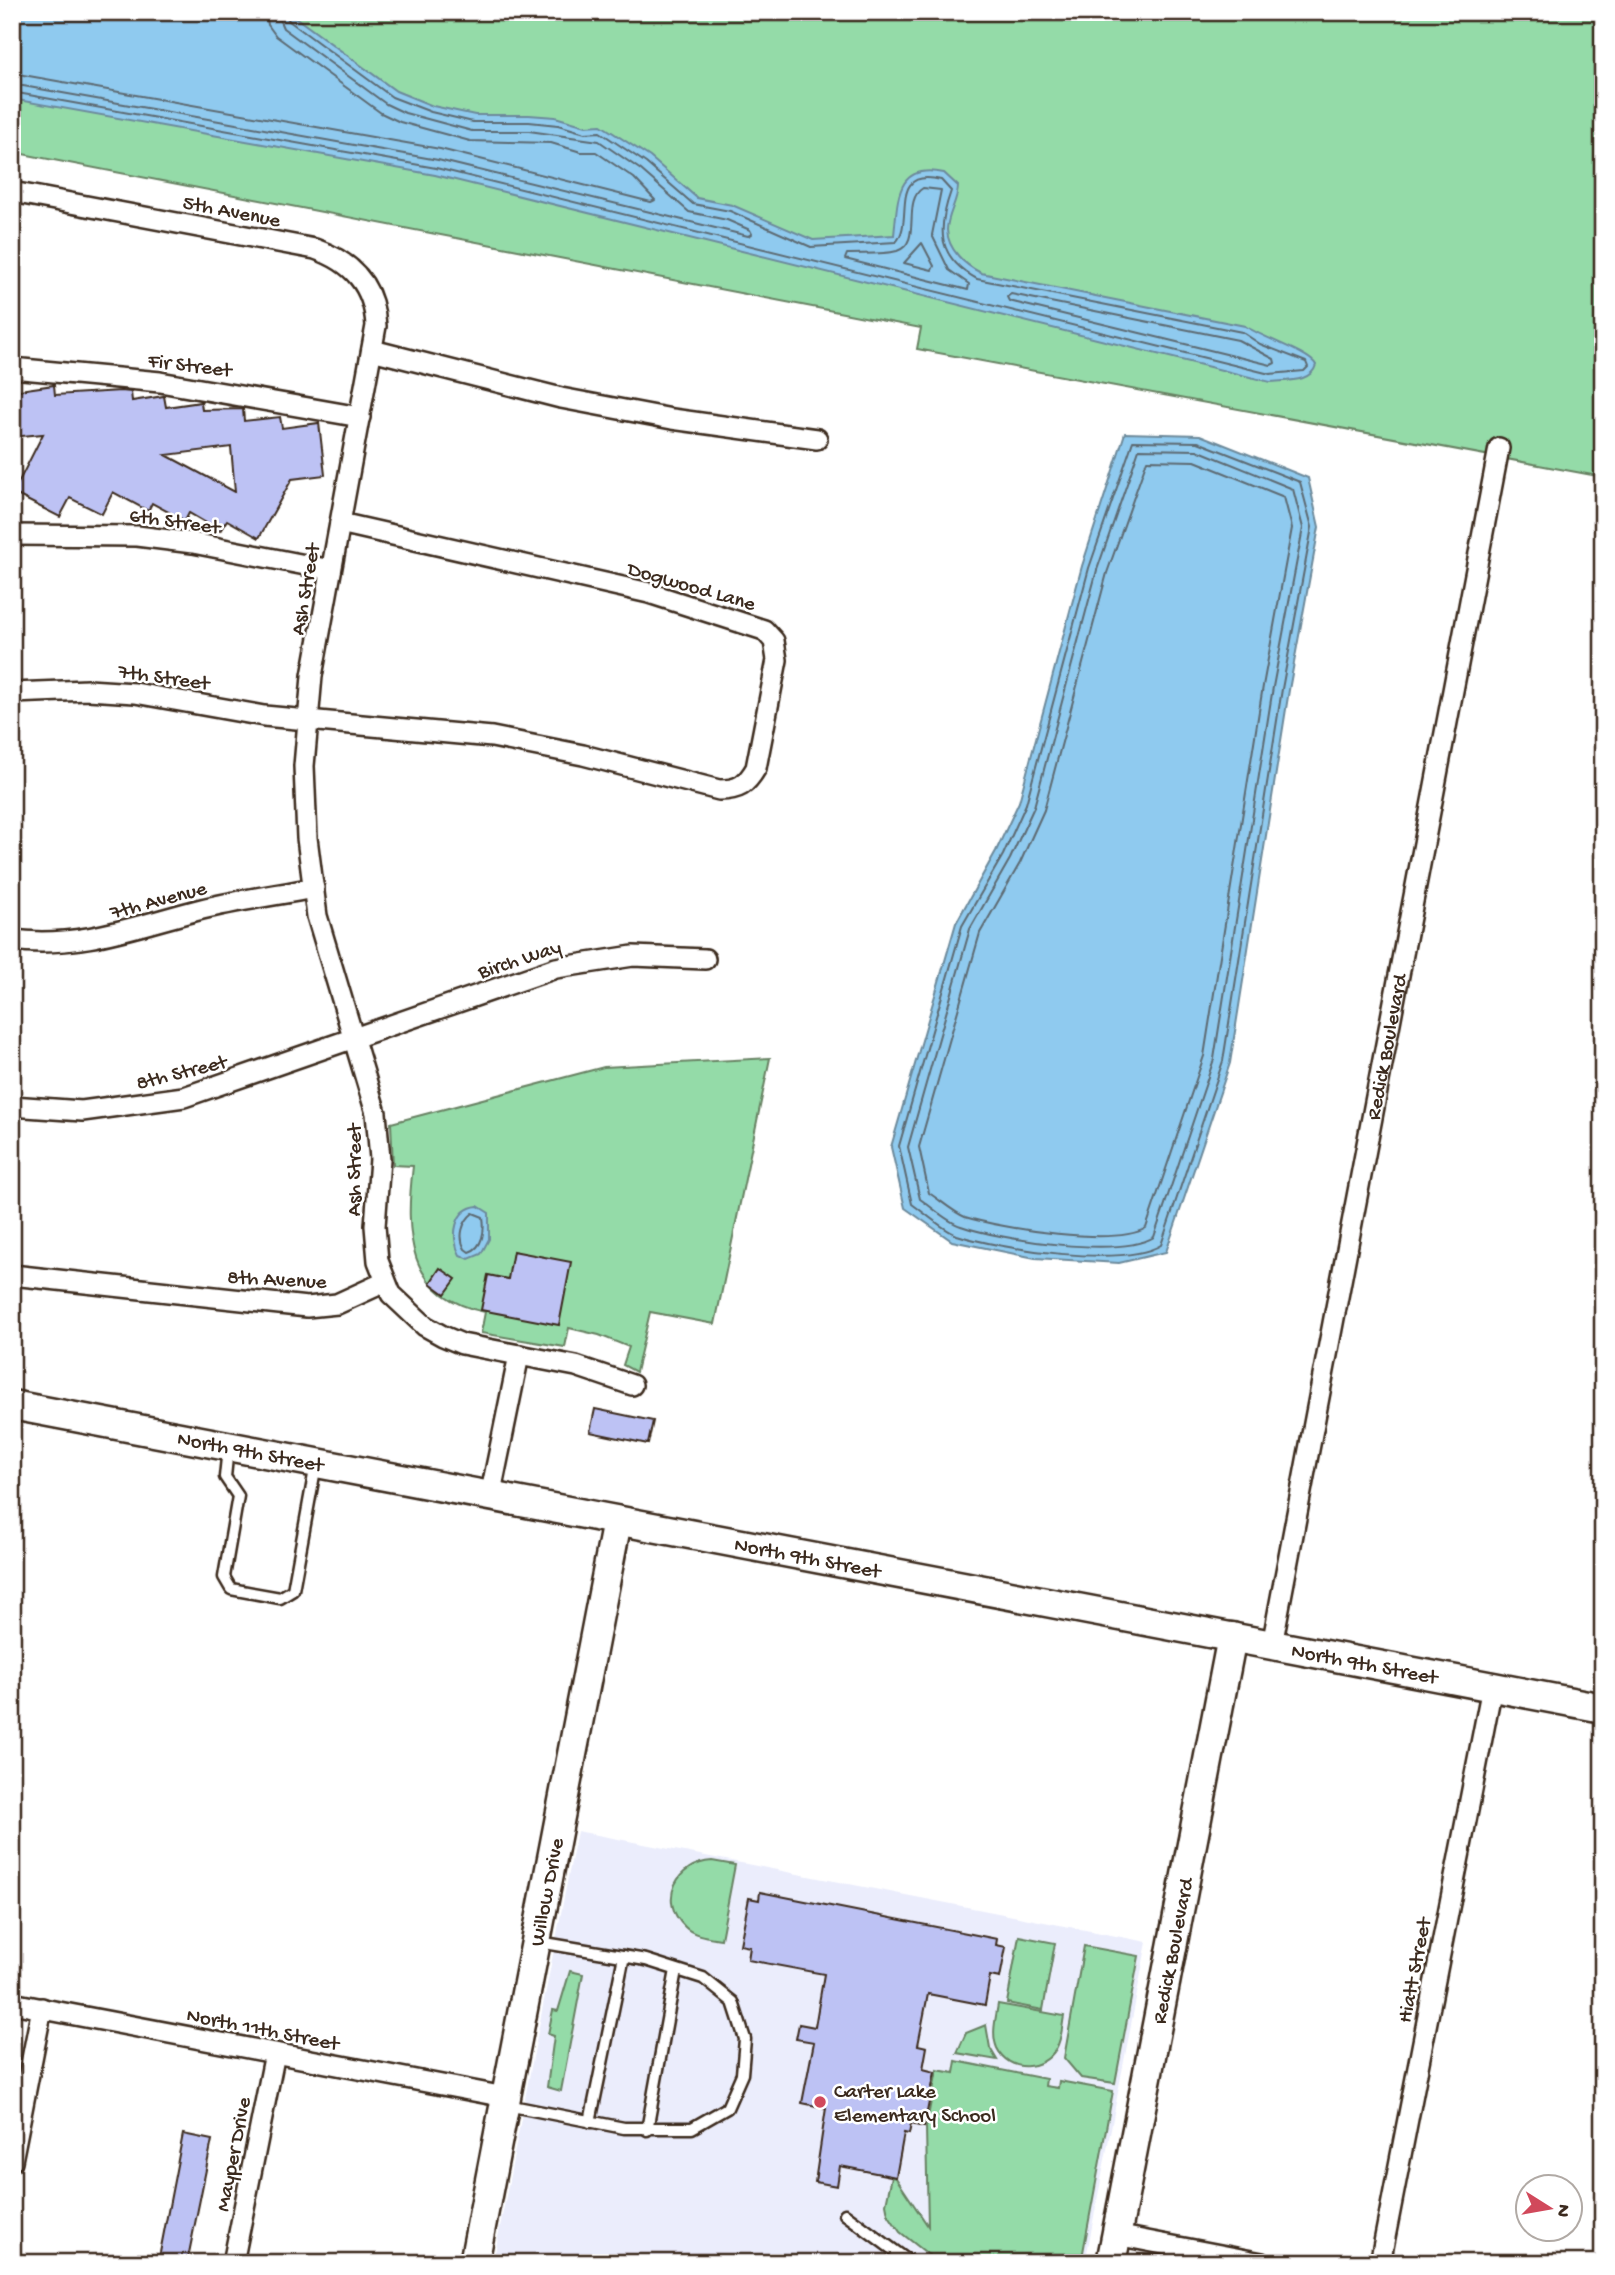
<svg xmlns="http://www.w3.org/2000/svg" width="1615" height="2275" viewBox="0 0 1615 2275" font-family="'Gochi Hand',sans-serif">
	<rect width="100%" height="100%" fill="#fff"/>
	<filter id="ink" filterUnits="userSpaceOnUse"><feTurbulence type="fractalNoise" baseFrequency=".0143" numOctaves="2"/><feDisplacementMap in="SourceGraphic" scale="14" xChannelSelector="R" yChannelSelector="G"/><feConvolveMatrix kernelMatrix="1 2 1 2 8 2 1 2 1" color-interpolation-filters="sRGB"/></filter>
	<g filter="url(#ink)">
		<path fill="#ebedfc" d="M 577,1831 L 1147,1942 L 1085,2263 L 493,2263 Z"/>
		<path fill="#94dba8" stroke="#688263" stroke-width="2" d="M 12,12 L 1603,12 L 1603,477 L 917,349 L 921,328 L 12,152 Z
			M 770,1058 L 715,1324 L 650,1312 L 636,1372 L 623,1365 L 629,1347 L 599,1335 L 569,1328 L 565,1347 L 481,1333 L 485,1312 C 406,1296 405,1233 413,1166 L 393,1165 L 391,1123 L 604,1067 Z
			M 712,1861 L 735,1865 L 721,1939 C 709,1937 694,1936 685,1927 C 657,1900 677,1863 712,1861 Z
			M 1019,1936 L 1055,1943 L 1043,2010 L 1007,2003 Z
			M 1084,1946 L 1139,1956 L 1115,2083 L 1081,2078 L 1064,2058 Z
			M 570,1971 L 583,1974 L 561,2091 L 547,2087 L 554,2036 L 548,2034 L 553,2010 L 558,2011 Z
			M 998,2004 L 1064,2016 C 1062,2026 1062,2039 1056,2049 C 1043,2071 1009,2073 997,2048 C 991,2034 996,2018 998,2004 Z
			M 986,2025 L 990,2048 L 997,2060 L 957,2053 L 966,2033 Z
			M 956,2061 L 1046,2079 L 1045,2086 L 1058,2088 L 1059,2081 L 1113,2091 L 1081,2263 L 939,2263 L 900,2232 L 888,2214 L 886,2204 L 892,2176 L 896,2178 L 928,2226 L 926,2127 L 937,2070 L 954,2073 Z"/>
		<path fill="#8fcaef" stroke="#6d8a9b" stroke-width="2" d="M 12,12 L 288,12 L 396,91 L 433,106 L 475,115 L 529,115 L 555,117 L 586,126 L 601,125 L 650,157 L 697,198 L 732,205 L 813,240 L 894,235 C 898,201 895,162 944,173 L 958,186 C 958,201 947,215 947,230 C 948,250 965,265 981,273 L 1245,326 C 1261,337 1310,353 1316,365 C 1311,383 1286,380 1270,382 L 435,175 L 12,99 Z
			M 1125,433 L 1200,435 L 1308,478 L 1319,527 L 1289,690 L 1230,1063 L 1166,1252 L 1119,1263 L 1035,1258 L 952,1241 L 905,1208 L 891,1147 L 956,923 L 996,851 L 1019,802 L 1082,566 Z
			M 478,1206 L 489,1213 L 489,1239 L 481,1254 L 469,1259 L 460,1255 C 450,1238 454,1208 478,1206 Z"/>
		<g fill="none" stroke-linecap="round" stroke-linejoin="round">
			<path stroke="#5d6a72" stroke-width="2" d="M 12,73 L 440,149 L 651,202 L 655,200 L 634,178 L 596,152 L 581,152 L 551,143 L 470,141 L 400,122 L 381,113 L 276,36 L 268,25 L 266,12
				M 12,84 L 438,160 L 748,236 L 752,234 L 750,230 L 727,220 L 689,212 L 641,170 L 599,141 L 529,131 L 472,131 L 405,113 L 386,104 L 283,28 L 276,12
				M 12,92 L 436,168 L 1270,374 L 1304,371 L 1308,367 L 1306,362 L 1260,344 L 1242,332 L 977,279 C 937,257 937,230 951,191 L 941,180 C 887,167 915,222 896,242 L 811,247 L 730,211 L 693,204 L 646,163 L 600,132 L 585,133 L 558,125 L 529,122 L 473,122 L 431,112 L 392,97 L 289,21 L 285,12
				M 923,188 L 941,190 L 932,235 L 949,270 L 969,284 L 968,290 L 845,259 L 847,254 C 863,253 882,255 897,251 C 923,243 901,201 923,188 Z
				M 922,243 L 934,266 L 932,270 L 904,263 Z
				M 1011,294 L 1238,340 L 1274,359 L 1275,363 L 1271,365 L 1009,301 L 1007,297 Z
				M 1133,441 L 1198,442 L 1300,482 L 1312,527 L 1282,689 L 1223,1061 L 1161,1245 C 1123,1268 1000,1249 957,1235 C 942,1229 926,1214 912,1204 L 899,1146 L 962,926 L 1003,855 L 1026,804 L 1089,568 Z
				M 1139,449 L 1197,450 L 1293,489 L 1303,528 L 1273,687 L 1214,1059 L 1154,1237 C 1120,1258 1000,1240 961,1226 C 947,1222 932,1207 920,1199 L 908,1147 L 970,929 L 1010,859 L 1034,807 L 1097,570 Z
				M 1147,460 L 1195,461 L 1284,497 L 1292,528 L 1263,686 L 1204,1056 L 1146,1228 C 1115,1247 1001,1228 965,1217 C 953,1212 940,1200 929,1193 L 919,1147 L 980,933 L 1020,863 L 1044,810 L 1107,573 Z
				M 473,1213 L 483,1217 C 485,1230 483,1248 469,1252 L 465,1249 C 458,1237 462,1222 473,1213 Z"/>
		</g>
		<path fill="#bdc2f4" stroke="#3b2a1e" stroke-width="2" fill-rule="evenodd" d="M 54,385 L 55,395 L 121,391 L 131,392 L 132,401 L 164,396 L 166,407 L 201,402 L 202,410 L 243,409 L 244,421 L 280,417 L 282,428 L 319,423 L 325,475 L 292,479 L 259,538 L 227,520 L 220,531 L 189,513 L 185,521 L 152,503 L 148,511 L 113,492 L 102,514 L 70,498 L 60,517 L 13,493 L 43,434 L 12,437 L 12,391 ZM 231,447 L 235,492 L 166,455 Z
			M 513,1251 L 571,1262 L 559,1325 L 481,1310 L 488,1275 L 508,1279 Z
			M 440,1268 L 456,1279 L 445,1294 L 430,1283 Z
			M 595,1409 L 653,1421 L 648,1444 L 590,1432 Z
			M 760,1892 L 997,1939 L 996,1945 L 1006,1947 L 1000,1978 L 990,1976 L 985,2005 L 928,1994 L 918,2045 L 927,2047 L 923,2069 L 935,2072 L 924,2127 L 911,2124 L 909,2134 L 904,2133 L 896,2177 L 840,2166 L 837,2186 L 815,2182 L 826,2108 L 802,2103 L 814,2042 L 796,2039 L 799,2024 L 815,2027 L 824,1974 L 748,1960 L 750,1947 L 740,1945 L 749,1898 L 759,1900 Z
			M 183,2134 L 212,2140 L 187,2263 L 158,2263 Z"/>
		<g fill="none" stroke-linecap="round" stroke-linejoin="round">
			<defs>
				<path id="lane" d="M 228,1448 L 225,1477 L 238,1496 L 224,1577 L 231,1589 L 280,1598 L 293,1590 L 316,1464
					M 507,2105 L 624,2128 L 692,2128 L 727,2108 L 742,2074 L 745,2039 L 733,2002 L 703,1978 L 646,1960 L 539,1942
					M 590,2122 L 624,1956
					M 647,2130 L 676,1970
					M 845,2214 L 911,2263
					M 478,2259 L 500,2263"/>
				<g id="street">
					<path d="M 12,192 L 315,249 C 353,262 374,286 376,326 L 312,676 L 304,766 L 307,838 L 317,916 L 376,1113 L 380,1159 L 375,1226 L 378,1261 L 391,1294 L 425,1326 L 443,1336 L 462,1344 L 576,1366 L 632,1385"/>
					<path d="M 372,350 L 561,398 L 672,419 L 817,439"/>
					<path d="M 12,368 L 160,382 L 360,417"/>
					<path d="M 12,535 L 137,536 L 193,543 L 331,570"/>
					<path d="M 12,693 L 88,690 L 135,693 L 264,716 L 492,737 L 583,755 L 719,790 C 739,790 746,785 756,768 L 777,660 L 774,641 L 764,630 L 649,593 L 340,523"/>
					<path d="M 12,940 C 80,949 138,925 202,909 C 239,900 277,895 314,888"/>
					<path d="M 12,1106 L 82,1111 L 184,1097 L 556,968 L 633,956 L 705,959"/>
					<path d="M 12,1275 L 307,1307 L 337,1304 L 385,1282"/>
					<path d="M 490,1497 L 519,1355"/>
					<path id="s1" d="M 1272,1645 L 1499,448"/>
					<path d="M 12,2003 L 505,2097"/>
					<path d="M 12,2161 L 42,2008"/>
					<path d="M 1116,2235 L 1262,2263"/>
					<path d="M 233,2263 L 275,2053"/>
					<path d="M 1380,2263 L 1492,1687"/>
				</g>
				<g id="secondary">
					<path id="s2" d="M 12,1405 L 1603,1708"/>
					<path id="s3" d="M 474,2263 L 617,1521"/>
					<path id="s4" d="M 1111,2263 L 1232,1637"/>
				</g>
			</defs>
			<use href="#lane" stroke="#3b2a1e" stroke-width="15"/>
			<use href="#street" stroke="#3b2a1e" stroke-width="24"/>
			<use href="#secondary" stroke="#3b2a1e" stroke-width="33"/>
			<use href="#lane" stroke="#fff" stroke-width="10"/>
			<use href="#street" stroke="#fff" stroke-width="19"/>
			<use href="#secondary" stroke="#fff" stroke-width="28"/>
		</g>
	</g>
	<circle fill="#d1495b" stroke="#fff" stroke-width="2.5" cx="820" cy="2102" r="7"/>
	<g text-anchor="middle" stroke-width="5" stroke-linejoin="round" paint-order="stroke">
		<g font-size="21" fill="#3b2a1e" stroke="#fff">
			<text transform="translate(232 210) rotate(11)" y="7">5th Avenue</text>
			<text transform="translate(190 364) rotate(7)" y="7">Fir Street</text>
			<text transform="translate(175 520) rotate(8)" y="7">6th Street</text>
			<text transform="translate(692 585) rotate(16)" y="7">Dogwood Lane</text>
			<text transform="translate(304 589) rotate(-80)" y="7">Ash Street</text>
			<text transform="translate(164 676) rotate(8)" y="7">7th Street</text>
			<text transform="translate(158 899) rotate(-15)" y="7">7th Avenue</text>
			<text transform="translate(519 958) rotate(-18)" y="7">Birch Way</text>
			<text dy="7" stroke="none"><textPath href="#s1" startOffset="609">Redick Boulevard</textPath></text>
			<text transform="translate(181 1071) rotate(-14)" y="7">8th Street</text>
			<text transform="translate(353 1170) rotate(-90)" y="7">Ash Street</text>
			<text transform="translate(277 1278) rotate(3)" y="7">8th Avenue</text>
			<text dy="7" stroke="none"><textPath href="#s2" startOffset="243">North 9th Street</textPath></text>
			<text dy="7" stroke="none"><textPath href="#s2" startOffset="810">North 9th Street</textPath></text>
			<text dy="7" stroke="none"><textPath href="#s2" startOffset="1377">North 9th Street</textPath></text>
			<text dy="7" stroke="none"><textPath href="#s3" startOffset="378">Willow Drive</textPath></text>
			<text dy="7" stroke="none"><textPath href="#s4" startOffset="318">Redick Boulevard</textPath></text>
			<text transform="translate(1413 1970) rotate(-79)" y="7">Hiatt Street</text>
			<text transform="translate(263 2028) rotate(11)" y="7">North 11th Street</text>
			<text transform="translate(232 2154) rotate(-79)" y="7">Mayper Drive</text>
		</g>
		<g font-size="21" fill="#3b2a1e" stroke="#fff" text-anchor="start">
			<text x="834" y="2097">Carter Lake<tspan x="834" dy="24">Elementary School</tspan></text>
		</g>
	</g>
	<rect width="1615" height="2275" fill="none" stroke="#fff" stroke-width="42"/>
	<rect x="21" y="21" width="1573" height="2233" fill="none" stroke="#3b2a1e" stroke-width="2.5" filter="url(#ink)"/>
	<g transform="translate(1549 2208) rotate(101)"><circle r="33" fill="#ffffff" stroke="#b1aaa5" stroke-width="2"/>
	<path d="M0-5L12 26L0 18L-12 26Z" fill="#d1495b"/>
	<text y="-10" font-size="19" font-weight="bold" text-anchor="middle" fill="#3b2a1e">N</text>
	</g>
</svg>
